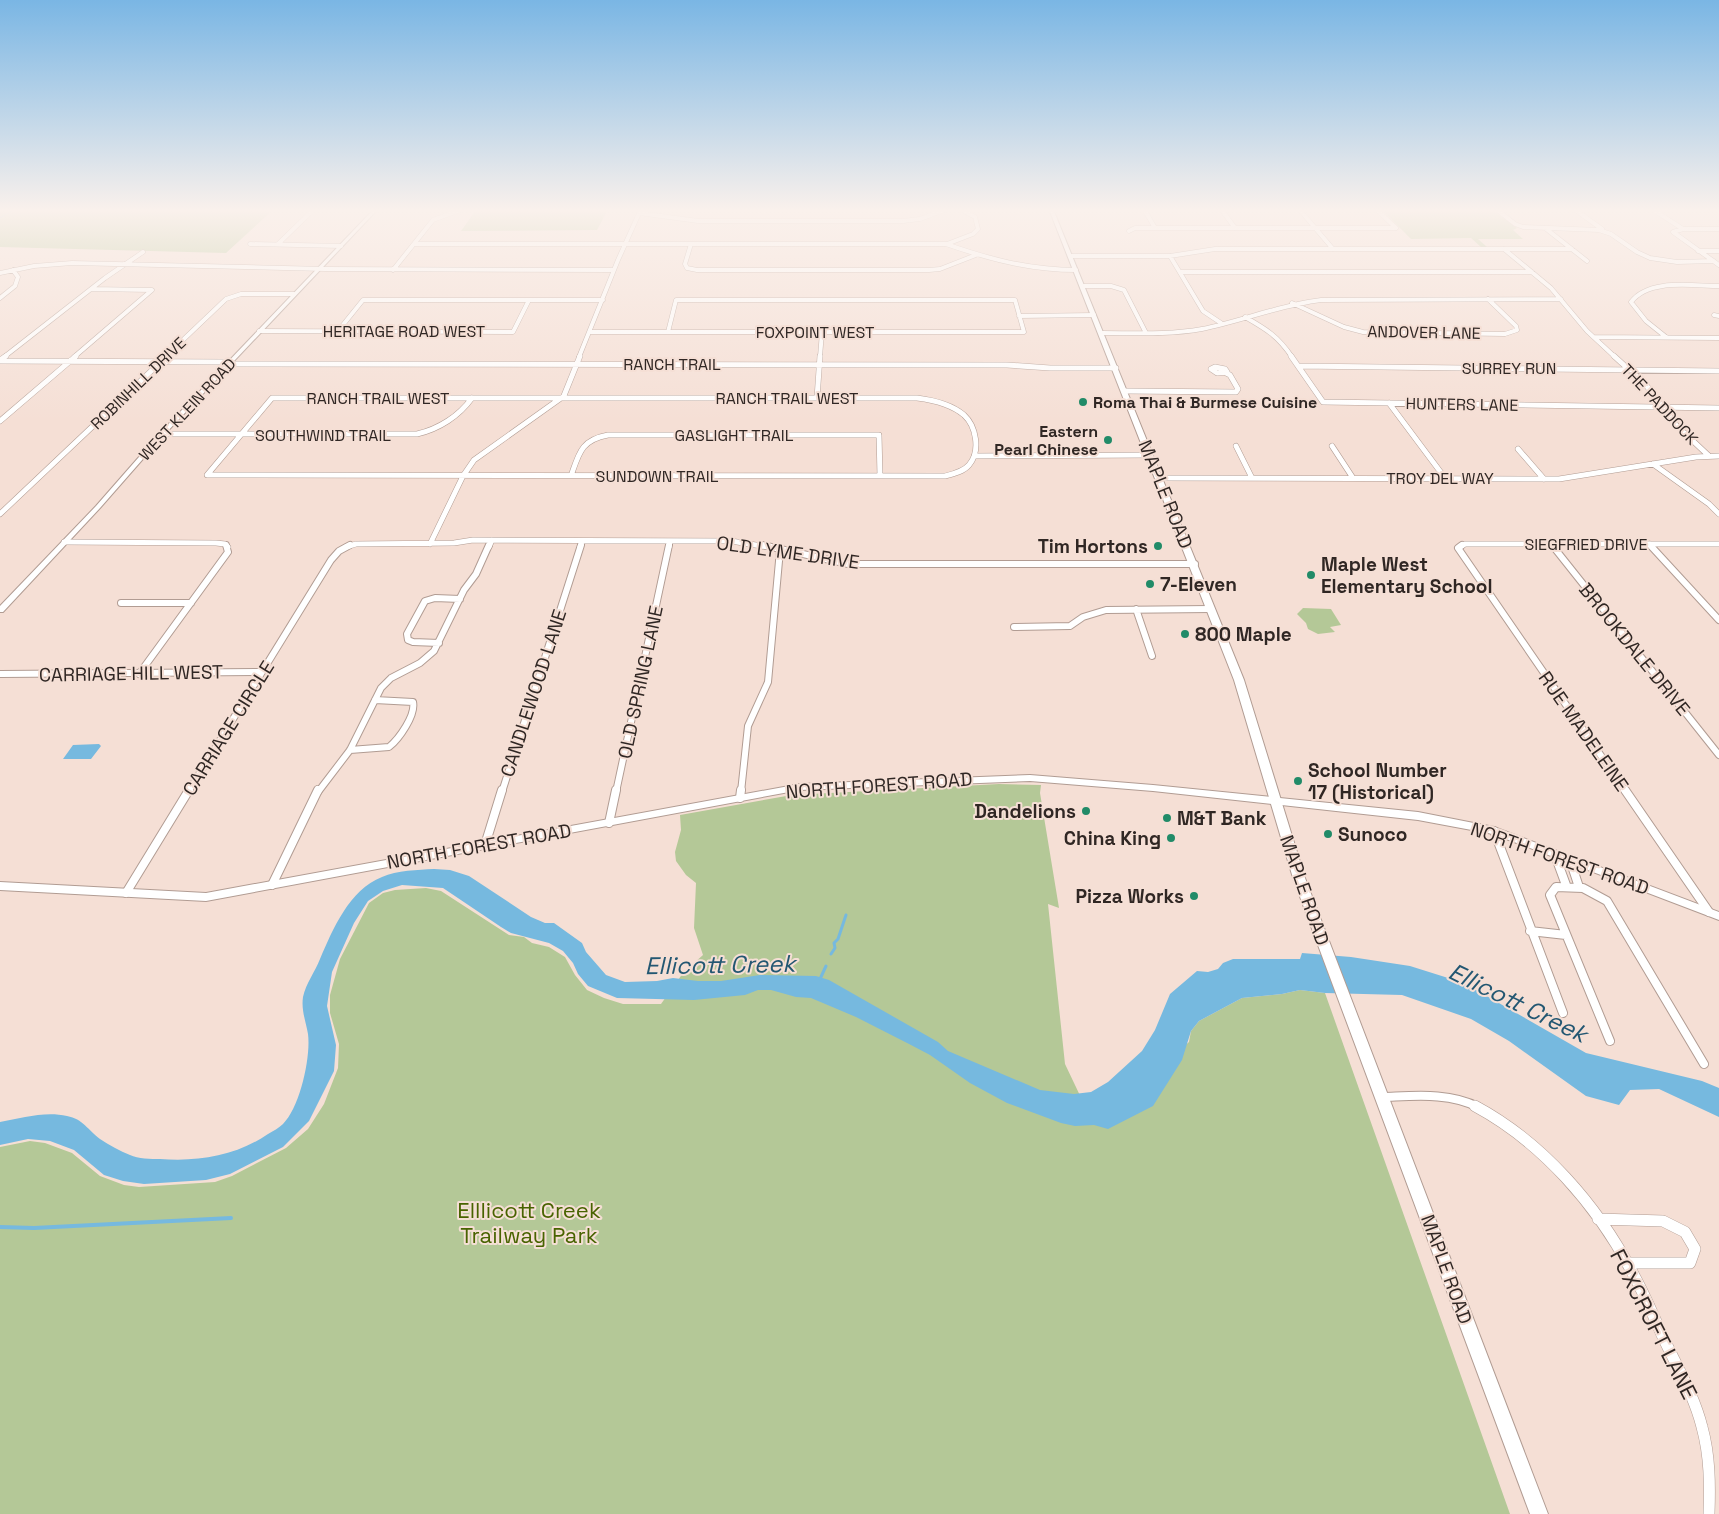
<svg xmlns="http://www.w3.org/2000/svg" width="1719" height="1514" viewBox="0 0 1719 1514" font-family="'Space Grotesk',sans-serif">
	<rect width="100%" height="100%" fill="#f5dfd5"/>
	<path fill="#b4c897" d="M 0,209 L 274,209 L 226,253 L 0,247 Z
		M 510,209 L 544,211 L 545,209 L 608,209 L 597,230 L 461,231 L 476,210 Z
		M 1381,209 L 1491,209 L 1517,228 L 1513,230 L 1523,239 L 1478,239 L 1487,247 L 1481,247 L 1471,238 L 1411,239 Z
		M 1303,608 L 1331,609 L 1341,625 L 1330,627 L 1335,632 L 1318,634 L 1308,629 L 1306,623 L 1297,614 Z
		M 999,784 L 1041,785 L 1040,793 L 1059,908 L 1048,904 L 1065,1064 L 1094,1125 L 1189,1042 L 1191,1031 L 1199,1021 L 1242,998 L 1282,994 L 1300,990 L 1325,993 L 1510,1514 L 0,1514 L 0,1147 L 30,1141 L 45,1143 L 72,1153 L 100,1176 L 124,1185 L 139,1187 L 215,1182 L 232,1176 L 286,1148 L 308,1129 L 324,1104 L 338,1068 L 339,1044 L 330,1013 L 330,995 L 340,959 L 369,903 L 383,893 L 395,890 L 426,888 L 441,891 L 509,935 L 524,937 L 532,943 L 549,947 L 565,957 L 575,975 L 587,990 L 604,998 L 623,1004 L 661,1004 L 683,973 L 703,955 L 694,928 L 696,883 L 686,875 L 676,861 L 675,852 L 681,830 L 680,815 L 792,795 Z"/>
	<path fill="#76b9df" d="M 73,745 L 99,744 L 101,746 L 91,759 L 63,759 Z
		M 434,869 L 450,870 L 469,876 L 531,917 L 545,923 L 554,923 L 582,943 L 586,952 L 606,975 L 625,982 L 657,981 L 673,978 L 698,981 L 721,981 L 760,975 L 816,976 L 829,980 L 938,1042 L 948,1051 L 1040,1090 L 1074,1094 L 1091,1092 L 1108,1082 L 1142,1051 L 1155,1030 L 1170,994 L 1197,971 L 1208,972 L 1218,969 L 1223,963 L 1233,959 L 1300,959 L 1302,953 L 1351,957 L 1410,966 L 1464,983 L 1586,1053 L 1702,1081 L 1719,1088 L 1719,1117 L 1659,1089 L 1630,1090 L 1619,1105 L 1586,1096 L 1509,1041 L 1471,1019 L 1402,995 L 1325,993 L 1300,990 L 1282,994 L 1242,998 L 1199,1021 L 1191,1031 L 1182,1060 L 1153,1106 L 1108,1129 L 1094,1125 L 1075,1126 L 1061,1123 L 1007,1103 L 970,1083 L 930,1055 L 911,1045 L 856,1017 L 811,998 L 796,997 L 771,990 L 758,990 L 745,995 L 694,1000 L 617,998 L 588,986 L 578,974 L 573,963 L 563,951 L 549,943 L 511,933 L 501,927 L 443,888 L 402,885 L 383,891 L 368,901 L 354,923 L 332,972 L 327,1006 L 336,1045 L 334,1071 L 309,1121 L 283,1147 L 230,1174 L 206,1180 L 144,1184 L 123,1181 L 104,1175 L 74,1150 L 50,1141 L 28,1139 L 0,1145 L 0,1122 C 22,1118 45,1111 67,1116 C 83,1119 88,1130 100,1139 C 109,1145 120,1151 130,1155 C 138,1159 151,1159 160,1159 C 198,1162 236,1156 268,1134 C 273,1131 279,1128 283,1124 C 300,1107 311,1057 308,1034 C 306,1022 301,1010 303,997 C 306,983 315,972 320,959 C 333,929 349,890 382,877 C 397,870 418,870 434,869 Z"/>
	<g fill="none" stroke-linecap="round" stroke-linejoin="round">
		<path stroke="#76b9df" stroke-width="1" d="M 0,218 L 15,209"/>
		<path stroke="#76b9df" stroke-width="3" d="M 831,954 L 835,948 L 834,943 L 838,939 L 846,915
			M 820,979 L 826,966"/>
		<path stroke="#76b9df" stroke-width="4" d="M 0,1227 L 34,1228 L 231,1218"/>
		<defs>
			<path id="minor-far4" d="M 1144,209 L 1155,228
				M 1221,209 L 1235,228
				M 1299,209 L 1333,249
				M 1376,209 L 1396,228
				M 1496,209 L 1515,224 L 1523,227 L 1599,230 L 1611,234 L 1637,252 L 1650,258 L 1677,262 L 1714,261
				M 1574,209 L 1602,229
				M 1652,209 L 1683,229
				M 639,213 L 698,221 L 903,221 L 920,219 L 947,209
				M 1545,228 L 1587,261
				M 1719,229 L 1683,229 L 1673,232 L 1719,265
				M 1129,231 L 1135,228 L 1396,228
				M 250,244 L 341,246
				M 278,244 L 313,210
				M 414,244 L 946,244 C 989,259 1030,270 1076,270
				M 691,244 L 685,264 L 687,268 L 697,270 L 929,270 L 940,269 L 976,255
				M 947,244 L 973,234 L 978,229 L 975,217 L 960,209
				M 1504,249 L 1551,288 L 1587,331 L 1615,357
				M 1698,251 L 1719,251
				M 1071,256 L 1170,256 L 1215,249 L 1572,249
				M 1170,256 L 1203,311 L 1221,323
				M 393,270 L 433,220 L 463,209
				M 1180,272 L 1532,272
				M 0,273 L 34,266 L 72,263 L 325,269 L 614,270
				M 1083,286 L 1111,286 L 1124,290 L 1146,333
				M 0,298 L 15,286 L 18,277 L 13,270
				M 676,300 L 1015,300 L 1024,332 L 668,332 Z
				M 1292,303 L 1344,327 L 1363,332 L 1505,334 L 1517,330 L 1516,326 L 1488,299
				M 1714,315 L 1719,316
				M 1019,316 L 1094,315
				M 1245,317 C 1266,329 1278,336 1292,357
				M 259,331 L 513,332 L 529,300
				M 338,331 L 363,300 L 603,300
				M 590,332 L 668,332
				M 1102,333 C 1135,333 1169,335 1202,329 C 1242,321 1280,305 1321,300 L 1561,299
				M 1593,337 L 1719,338
				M 1666,337 L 1646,321 L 1631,302 C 1649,278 1693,286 1719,286
				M 4,357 L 105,278 L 143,252
				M 74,357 L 152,290 L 91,289
				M 165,357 L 226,299 L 241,294 L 294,294
				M 579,357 L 618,260 L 641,209
				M 820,357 L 822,332"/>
			<path id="minor-far3" d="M 1291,356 L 1323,402 L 1719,408
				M 1614,356 L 1646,385 L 1676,425 L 1709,456
				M 0,360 L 6,356
				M 0,361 L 224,362 L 234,364 L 1007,365 L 1050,368 L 1116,368
				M 1298,366 L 1719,371
				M 1215,367 L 1225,369 L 1227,372 L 1217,373 L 1211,369 Z
				M 1125,391 L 1236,392 L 1238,389 L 1230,375 L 1226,373
				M 272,398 L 917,398 C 933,400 951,404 964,415 C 976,426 981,451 969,465 C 963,472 953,474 945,476 L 207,475 Z
				M 563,398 L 580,356
				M 817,398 L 820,356
				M 1389,403 L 1445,478
				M 0,421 L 76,356
				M 162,434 L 417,434 C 439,429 459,416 472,398
				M 1236,446 L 1252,478
				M 1332,446 L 1353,478
				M 1518,449 L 1544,479
				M 974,456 L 1151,455
				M 1653,464 L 1709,504 L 1719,514
				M 571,476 C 579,453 581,440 608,435 L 879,435 L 880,476
				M 1160,478 L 1559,479 L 1696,457 L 1719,456
				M 0,514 L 167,356
				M 64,542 L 216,543 L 225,544 L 228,547
				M 1550,543 L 1553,547
				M 430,544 L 463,476 L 474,460 L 561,398
				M 1649,544 L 1652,547
				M 346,547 L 356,544 L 454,543 L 473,540 L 731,541 L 768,547
				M 489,547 L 492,540
				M 580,547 L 582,541
				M 669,547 L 670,541
				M 1460,547 L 1465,544 L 1719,544"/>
			<path id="minor-far2" d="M 762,545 L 848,564 L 1195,564
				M 1462,545 L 1458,548 L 1626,792
				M 1552,545 L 1719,755
				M 1650,545 L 1719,620
				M 121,603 L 191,603
				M 1136,609 L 1152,656
				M 1014,627 L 1070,626 L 1083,617 L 1106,610 L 1211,609
				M 439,643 L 413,642 L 408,640 L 407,634 L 425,601 L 435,598 L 460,599
				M 0,674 L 262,672
				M 139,674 L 228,552 L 226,545
				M 350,750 L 389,747 C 399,739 416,715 413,702 L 375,700
				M 188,792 L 331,560 L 339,551 L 350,545
				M 318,792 L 350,750 L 381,688 L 391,678 L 420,663 L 434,651 L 464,590 L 476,574 L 489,545
				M 502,792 L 581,545
				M 616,792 L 669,545
				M 741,792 L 748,726 L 768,682 L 780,550"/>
			<path id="minor-far1" d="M 1625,790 L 1709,912
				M 740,798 L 741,790
				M 609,823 L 616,790
				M 1494,831 L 1563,1013
				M 485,845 L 502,790
				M 1555,855 L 1566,885
				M 1570,860 L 1579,887
				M 272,885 L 318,790
				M 126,893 L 189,790
				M 1530,931 L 1566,935
				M 1610,1041 L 1550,895 L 1556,887 L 1583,888 L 1607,901 L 1704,1064
				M 1383,1097 C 1414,1096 1449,1092 1478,1107"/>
			<path id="minor" d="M 1475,1106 C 1542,1142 1597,1205 1632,1272 C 1644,1293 1653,1315 1663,1337 C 1677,1367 1694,1395 1702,1427 C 1710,1456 1710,1485 1709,1514
				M 1598,1219 L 1663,1221 L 1685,1232 L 1695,1249 L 1690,1263 L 1628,1263"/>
			<path id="tertiary" d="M 374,209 L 378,209 L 164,435 L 100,508 L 3,612 L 0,612 L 0,606 L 96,506 L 160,433 Z
				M 1030,775 L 1153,785 L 1418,812 L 1494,827 L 1719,912 L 1719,920 L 1493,834 L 1418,820 L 1153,791 L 1030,781 L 800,790 L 206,901 L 0,890 L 0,882 L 206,893 L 800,784 Z"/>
			<path id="secondary" d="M 1049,209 L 1053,209 L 1244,680 L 1305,878 L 1548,1514 L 1530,1514 L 1293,878 L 1234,680 Z"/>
		</defs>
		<use href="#minor-far4" stroke="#b19c93" stroke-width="5"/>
		<use href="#minor-far3" stroke="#b19c93" stroke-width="6"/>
		<use href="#minor-far2" stroke="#b19c93" stroke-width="8"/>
		<use href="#minor-far1" stroke="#b19c93" stroke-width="10"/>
		<use href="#minor" stroke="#b19c93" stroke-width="12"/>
		<use href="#tertiary" stroke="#b19c93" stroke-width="2"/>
		<use href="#secondary" stroke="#b19c93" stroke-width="2"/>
		<use href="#minor-far4" stroke="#fff" stroke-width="4"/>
		<use href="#minor-far3" stroke="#fff" stroke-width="5"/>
		<use href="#minor-far2" stroke="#fff" stroke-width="6"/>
		<use href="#minor-far1" stroke="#fff" stroke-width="8"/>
		<use href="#minor" stroke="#fff" stroke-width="11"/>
		<use href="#tertiary" fill="#fff" fill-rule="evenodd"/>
		<use href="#secondary" fill="#fff" fill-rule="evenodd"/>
	</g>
	<linearGradient id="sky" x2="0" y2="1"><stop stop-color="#7ab6e4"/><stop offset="0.5" stop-color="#faf1ec"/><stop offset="1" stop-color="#faf1ec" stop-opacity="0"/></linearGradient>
	<rect width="1719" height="421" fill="url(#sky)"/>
	<g fill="#218b68" stroke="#f5dfd5" stroke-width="2">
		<circle cx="1083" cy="402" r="5"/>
		<circle cx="1108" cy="440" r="5"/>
		<circle cx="1158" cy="546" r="5"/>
		<circle cx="1311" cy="575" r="5"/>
		<circle cx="1150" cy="584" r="5"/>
		<circle cx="1185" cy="634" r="5"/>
		<circle cx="1298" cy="781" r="5"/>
		<circle cx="1086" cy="811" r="5"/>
		<circle cx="1167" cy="818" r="5"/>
		<circle cx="1328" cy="834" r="5"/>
		<circle cx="1171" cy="838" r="5"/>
		<circle cx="1194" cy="896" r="5"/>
	</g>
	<g text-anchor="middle" stroke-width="4" stroke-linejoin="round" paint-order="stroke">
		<g font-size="16" fill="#302724" stroke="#f5dfd5">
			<text x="404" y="337">HERITAGE ROAD WEST</text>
			<text x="815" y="338">FOXPOINT WEST</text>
			<text transform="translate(1424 332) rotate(1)" y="6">ANDOVER LANE</text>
			<text x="672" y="370">RANCH TRAIL</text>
			<text x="1509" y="374">SURREY RUN</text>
			<text transform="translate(138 383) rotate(-44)" y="6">ROBINHILL DRIVE</text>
			<text x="378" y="404">RANCH TRAIL WEST</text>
			<text x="787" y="404">RANCH TRAIL WEST</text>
			<text transform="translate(1462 404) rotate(1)" y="6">HUNTERS LANE</text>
			<text transform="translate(1660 404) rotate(47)" y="6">THE PADDOCK</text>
			<text transform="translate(187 409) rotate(-47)" y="6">WEST KLEIN ROAD</text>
			<text x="323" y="441">SOUTHWIND TRAIL</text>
			<text x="734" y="441">GASLIGHT TRAIL</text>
			<text x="657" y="482">SUNDOWN TRAIL</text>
			<text x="1440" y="484">TROY DEL WAY</text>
			<text x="1586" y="550">SIEGFRIED DRIVE</text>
		</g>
		<g font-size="16" font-weight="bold" fill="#302724" stroke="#f5dfd5" text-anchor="start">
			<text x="1093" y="408">Roma Thai &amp; Burmese Cuisine</text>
			<text x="1098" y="437" text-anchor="end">Eastern<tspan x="1098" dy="18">Pearl Chinese</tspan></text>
		</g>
		<g font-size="19" fill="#302724" stroke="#f5dfd5">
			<text transform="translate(1166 494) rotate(68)" y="7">MAPLE ROAD</text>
			<text transform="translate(788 552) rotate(8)" y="7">OLD LYME DRIVE</text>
			<text transform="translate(1635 649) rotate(51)" y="7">BROOKDALE DRIVE</text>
			<text transform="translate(131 673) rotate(-1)" y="7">CARRIAGE HILL WEST</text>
			<text transform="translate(640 682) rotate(-78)" y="7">OLD SPRING LANE</text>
			<text transform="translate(533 693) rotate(-72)" y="7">CANDLEWOOD LANE</text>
			<text transform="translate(228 728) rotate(-58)" y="7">CARRIAGE CIRCLE</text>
			<text transform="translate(1584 731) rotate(55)" y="7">RUE MADELEINE</text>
			<text transform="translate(879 785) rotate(-4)" y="7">NORTH FOREST ROAD</text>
			<text transform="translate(479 846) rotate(-10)" y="7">NORTH FOREST ROAD</text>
			<text transform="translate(1560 858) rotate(19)" y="7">NORTH FOREST ROAD</text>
			<text transform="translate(1305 890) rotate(71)" y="7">MAPLE ROAD</text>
			<text transform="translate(1447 1269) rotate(70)" y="7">MAPLE ROAD</text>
		</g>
		<g font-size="19" font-weight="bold" fill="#302724" stroke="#f5dfd5" text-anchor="start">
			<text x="1148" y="553" text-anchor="end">Tim Hortons</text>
			<text x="1321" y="571">Maple West<tspan x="1321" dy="22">Elementary School</tspan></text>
			<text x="1160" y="591">7-Eleven</text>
			<text x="1195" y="641">800 Maple</text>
			<text x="1308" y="777">School Number<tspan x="1308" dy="22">17 (Historical)</tspan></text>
			<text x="1076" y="818" text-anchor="end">Dandelions</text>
			<text x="1177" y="825">M&amp;T Bank</text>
			<text x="1338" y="841">Sunoco</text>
			<text x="1161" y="845" text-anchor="end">China King</text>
			<text x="1184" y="903" text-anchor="end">Pizza Works</text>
		</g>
		<g font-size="22" fill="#486300" stroke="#f5dfd5">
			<text x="529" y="1218">Elllicott Creek<tspan x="529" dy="25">Trailway Park</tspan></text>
		</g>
		<g font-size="22" fill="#302724" stroke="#f5dfd5">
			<text transform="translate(1654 1324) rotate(63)" y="8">FOXCROFT LANE</text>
		</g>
		<g font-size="24" font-style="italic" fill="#235772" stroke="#f5dfd5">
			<text transform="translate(720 965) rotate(-1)" y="8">Ellicott Creek</text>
			<text transform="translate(1518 1003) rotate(26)" y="8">Ellicott Creek</text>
		</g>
	</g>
</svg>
